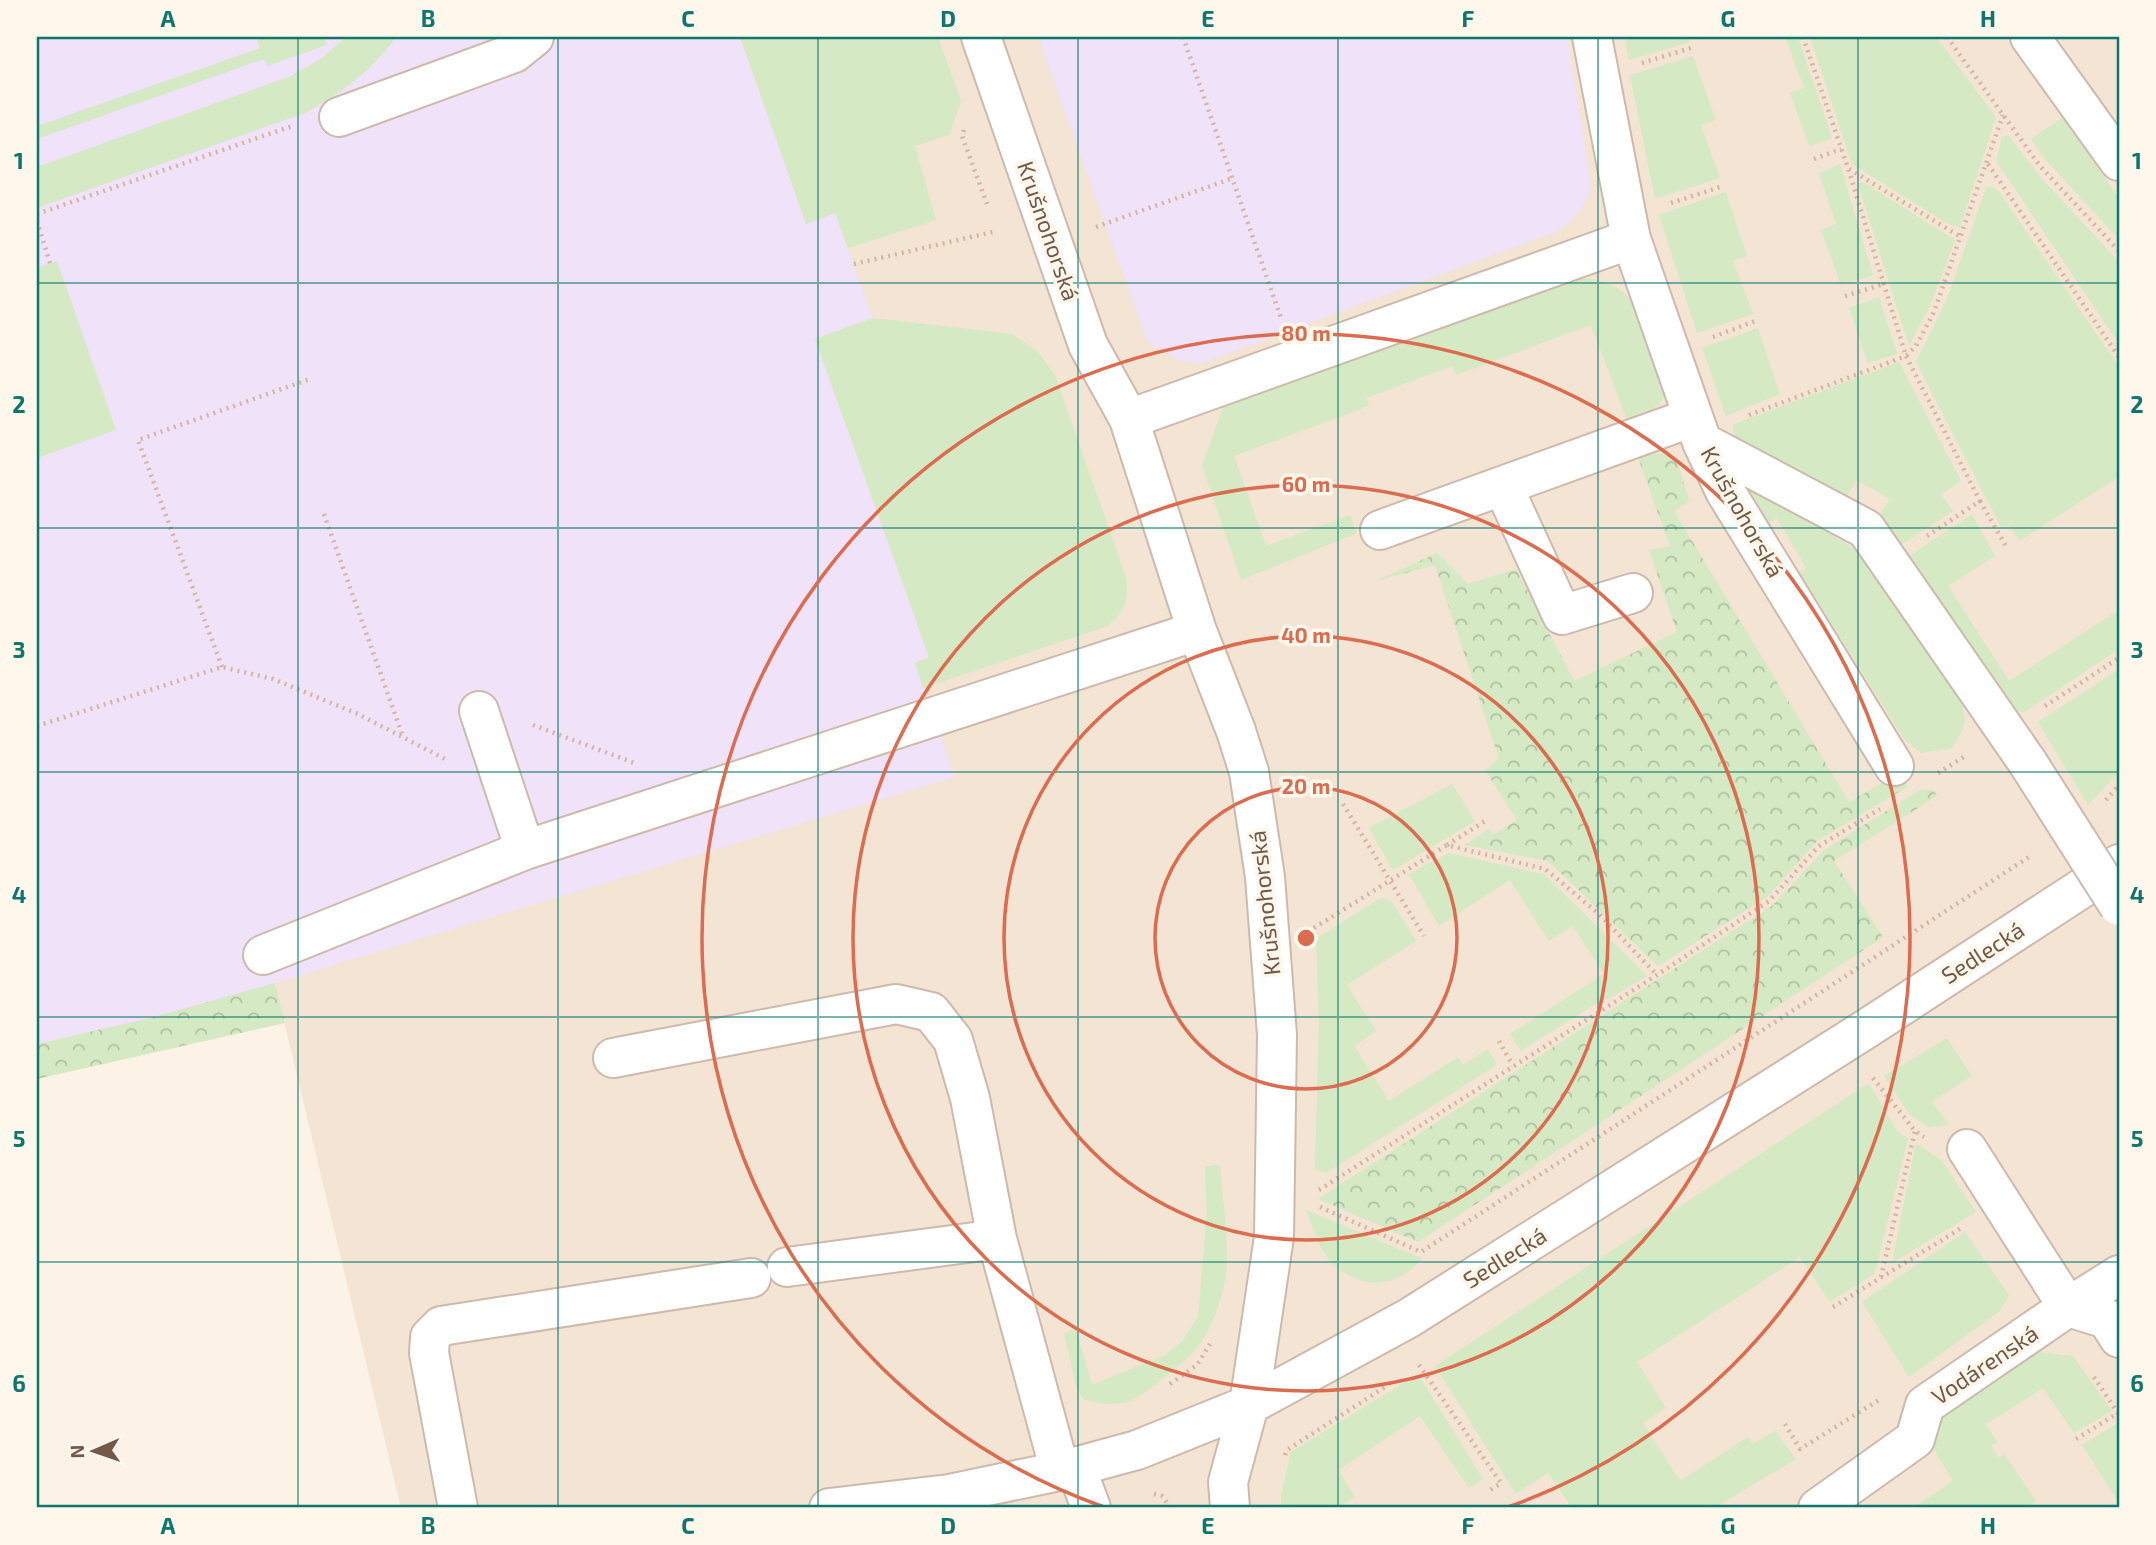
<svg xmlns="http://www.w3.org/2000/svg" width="2156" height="1545" viewBox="0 0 2156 1545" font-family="'Exo 2',sans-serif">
	<defs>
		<pattern id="forest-crowns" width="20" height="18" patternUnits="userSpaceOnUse" patternTransform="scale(1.75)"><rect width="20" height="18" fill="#d4e9c4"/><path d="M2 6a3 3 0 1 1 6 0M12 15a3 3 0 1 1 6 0" fill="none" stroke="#b1c0a1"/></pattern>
	</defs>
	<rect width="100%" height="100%" fill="#fcf3e6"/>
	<path fill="#f3e4d4" d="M 37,37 L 2119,37 L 2119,1508 L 401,1508 L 275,984 L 154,1017 L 37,1044 Z"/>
	<path fill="#f0e2f8" d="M 37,37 L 740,37 L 806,223 L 835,213 L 873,318 L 816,339 L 929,657 L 915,662 L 955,777 L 275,983 L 154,1017 L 37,1044 Z
		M 1038,37 L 1567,37 L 1591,183 L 1587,199 L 1576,216 L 1558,231 L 1200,364 L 1178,360 L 1147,341 Z"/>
	<path fill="#d4e9c4" d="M 265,37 L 325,37 L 327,45 L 267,66 L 264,59 L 37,139 L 37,126 L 260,48 L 257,40 Z
		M 346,37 L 396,37 C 368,74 346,90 305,113 L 37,208 L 37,167 L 289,77 L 322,58 Z
		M 740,37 L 938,37 L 961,101 L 949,135 L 915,146 L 936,220 L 848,248 L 835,213 L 806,224 Z
		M 1625,37 L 1688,37 L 1690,42 L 1629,60 Z
		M 1785,37 L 1798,37 L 1832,138 L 1809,146 L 1790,93 L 1804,88 Z
		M 1810,37 L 1936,37 L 1996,117 L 1960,227 L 1950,225 L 1852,164 Z
		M 1693,56 L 1716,120 L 1701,125 L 1720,178 L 1655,199 L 1630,75 Z
		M 2062,118 L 2119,198 L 2119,239 L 2044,158 L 2031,139 Z
		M 2008,135 L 2043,180 L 2119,262 L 2119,344 L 1996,161 L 2002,137 Z
		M 1840,164 L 1873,275 L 1841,285 L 1821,230 L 1836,224 L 1819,173 Z
		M 1863,182 L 1955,240 L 1929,308 L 1909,346 L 1858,184 Z
		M 1987,186 L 1997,189 L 2119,367 L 2119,477 L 2019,541 L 2010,526 L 2001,527 L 1916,362 L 1946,301 Z
		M 1726,192 L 1747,256 L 1733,261 L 1753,314 L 1697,333 L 1659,215 Z
		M 57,261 L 116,430 L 37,458 L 37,268 Z
		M 1574,278 C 1642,276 1650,334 1670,385 L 1659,405 L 1628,423 L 1591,325 L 1456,375 L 1452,366 L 1366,398 L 1369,406 L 1234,456 L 1266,546 L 1350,515 L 1357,533 L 1241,580 L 1202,466 L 1223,407 Z
		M 1879,297 L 1897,354 L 1868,363 L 1849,308 Z
		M 873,318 L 1012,334 L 1038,352 L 1055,375 L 1126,577 C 1129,601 1125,610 1108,626 L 923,688 L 915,663 L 929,657 L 815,339 Z
		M 1758,328 L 1780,394 L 1726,416 L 1702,348 Z
		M 1899,362 L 1961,481 L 1941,494 L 1953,511 L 1898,547 L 1875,522 L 1890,499 L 1856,480 L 1844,502 L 1735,438 L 1732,425 Z
		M 1751,490 L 1760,491 L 1855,549 L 1874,564 L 1960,701 C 1969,724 1964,728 1952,748 L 1921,753 L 1904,739 L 1812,592 L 1798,588 L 1791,577 L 1806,568 L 1777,518 L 1760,529 L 1744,495 Z
		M 1972,514 L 1995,556 L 1948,586 L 2009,681 L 2119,610 L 2119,649 L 2024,712 L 2001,709 L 1908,565 L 1909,557 L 1914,553 Z
		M 2119,669 L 2119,772 L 2088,805 L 2038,722 Z
		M 1452,784 L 1475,821 L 1393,870 L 1369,828 Z
		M 1448,853 L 1544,874 L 1647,976 L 1607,1000 L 1603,999 L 1521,1051 L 1510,1034 L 1604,974 L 1573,926 L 1549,941 L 1510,880 L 1439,926 L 1409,874 Z
		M 1385,898 L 1392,902 L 1416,941 L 1347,985 L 1376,1031 L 1354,1046 L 1389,1101 L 1458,1057 L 1463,1065 L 1488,1049 L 1497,1065 L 1326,1173 L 1315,1169 L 1319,1022 L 1316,939 L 1377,900 Z
		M 1947,1038 L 1972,1076 L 1932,1102 L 1949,1125 L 1928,1127 L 1910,1115 L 1884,1076 Z
		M 1869,1083 L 1897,1131 L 1908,1139 L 1875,1273 L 1830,1302 L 1800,1257 L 1637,1362 L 1666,1408 L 1643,1423 L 1680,1481 L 1748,1437 L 1753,1444 L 1775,1431 L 1796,1459 L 1714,1508 L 1572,1508 L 1548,1473 L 1516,1494 L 1435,1366 Z
		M 1916,1143 L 1942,1161 L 1976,1212 L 1892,1263 Z
		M 1213,1165 L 1220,1166 C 1222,1198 1230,1242 1226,1273 C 1224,1295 1211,1331 1197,1348 C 1187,1360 1173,1370 1161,1380 C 1132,1404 1119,1409 1083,1399 L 1076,1386 L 1064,1333 L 1076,1329 L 1092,1385 L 1165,1355 L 1182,1341 L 1198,1317 L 1207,1213 L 1205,1167 Z
		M 1306,1210 L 1423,1259 C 1416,1264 1409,1272 1402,1276 C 1370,1293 1336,1276 1320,1246 C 1315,1234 1311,1222 1306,1210 Z
		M 1965,1232 L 2009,1295 L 2000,1311 L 1909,1377 L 1862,1302 Z
		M 2035,1352 L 2073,1356 L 2112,1411 L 2074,1433 L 2043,1388 L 1986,1424 L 1997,1442 L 1991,1446 L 1999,1458 L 2005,1455 L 2036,1501 L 2026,1508 L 1913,1508 L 1953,1481 L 1929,1441 L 1937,1409 Z
		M 1418,1374 L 1483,1479 L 1469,1488 L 1420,1416 L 1338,1470 L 1355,1497 L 1336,1508 L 1281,1508 L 1281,1495 L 1291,1452 Z
		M 2119,1422 L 2119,1503 L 2082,1445 Z"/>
	<path fill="url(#forest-crowns)" d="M 1666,453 L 1677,460 L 1689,501 L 1674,511 L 1849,802 L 1903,771 L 1907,787 L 1817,841 L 1767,897 L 1658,966 L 1548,861 L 1465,845 L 1489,829 L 1493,835 L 1517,820 L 1485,770 L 1499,759 L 1435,565 L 1376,581 L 1437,553 L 1468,584 L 1516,569 L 1574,681 L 1677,632 L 1649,550 L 1670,546 L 1637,455 Z
		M 1920,790 L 1934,790 L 1937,796 L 1834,861 L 1883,937 L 1418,1242 L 1318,1199 L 1773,905 L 1824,850 Z
		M 275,983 L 285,1023 L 37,1079 L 37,1044 L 154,1017 Z"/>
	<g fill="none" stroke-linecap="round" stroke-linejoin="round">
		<defs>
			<path id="minor" d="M 981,37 L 1088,345 L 1129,419 L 1197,631 L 1236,731 L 1249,772 L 1265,877 L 1277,1035 L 1274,1237 L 1249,1405 L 1228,1482 L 1230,1508
				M 1592,37 L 1631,239 L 1702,442 L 1725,491 L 1894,766
				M 2030,37 L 2119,161
				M 339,117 L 514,53 L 534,37
				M 1129,419 L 1631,239
				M 1702,442 L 1866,529 L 2028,763
				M 1503,486 L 1562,615 L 1633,593
				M 1380,530 L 1693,417
				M 479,711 L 525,850
				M 263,955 L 525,850 L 1197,631
				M 613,1058 L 896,1004 L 931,1012 L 953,1040 L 970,1098 L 997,1239 L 1060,1471
				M 1967,1149 L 2068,1307 L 2119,1275
				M 787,1267 L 997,1239
				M 1076,1467 L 1091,1508
				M 458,1508 L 429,1353 L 430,1337 L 441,1326 L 751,1278
				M 829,1508 L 949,1494 L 1060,1471 L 1137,1450 L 1249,1405 L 1409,1318 L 1866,1029 L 2119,864
				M 1818,1508 L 1915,1439 L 1925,1405 L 2068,1307 L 2107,1319 L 2119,1338"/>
		</defs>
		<use href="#minor" stroke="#cdbaac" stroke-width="42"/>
		<path stroke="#d5b4a1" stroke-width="4.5" stroke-dasharray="2 5" stroke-linecap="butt" d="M 1183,37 L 1281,318
			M 1803,37 L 1848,168 L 1906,356 L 1916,346 L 1934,312 L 2003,115
			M 1947,37 L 2040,166 L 2119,251
			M 1642,63 L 1691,48
			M 964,130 L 962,136 L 987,204
			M 1814,159 L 1841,149
			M 1988,164 L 2119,357
			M 1849,169 L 1961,237
			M 1671,203 L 1723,186
			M 37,214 L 295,125
			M 37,221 L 50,263
			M 1096,227 L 1233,178
			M 854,264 L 997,231
			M 1845,296 L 1884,284
			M 1713,337 L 1755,321
			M 1749,415 L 1906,356 L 1980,501 L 1927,536
			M 1980,501 L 2007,548
			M 324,514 L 403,737
			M 222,667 L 138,440 L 310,379
			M 2045,706 L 2119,658
			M 533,725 L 637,764
			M 37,726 L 222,667 L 273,679 L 358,714 L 445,759
			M 1938,773 L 1967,755
			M 2106,800 L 2119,785
			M 1343,804 L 1424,936
			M 1447,845 L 1485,821
			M 1314,928 L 1447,845 L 1545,869 L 1599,914 L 1657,975
			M 1499,1041 L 1513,1066
			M 1873,1078 L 1915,1131 L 1924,1137
			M 1319,1190 L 1657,975 L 1769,901 L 1819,846 L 1880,809
			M 1320,1207 L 1421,1252 L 2032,855
			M 1881,1277 L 1915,1131
			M 1833,1307 L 1963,1227
			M 1419,1365 L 1501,1483 L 1490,1490
			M 2094,1377 L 2119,1415
			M 1170,1384 L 1197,1365 L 1210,1344
			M 1785,1424 L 1800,1449 L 1879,1400
			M 2076,1439 L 2118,1413
			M 1285,1455 L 1287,1450 L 1385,1387
			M 1154,1494 L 1162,1496 L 1171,1508"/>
		<use href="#minor" stroke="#fff" stroke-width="38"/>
		<defs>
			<path id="minor-bridge" d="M 2028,763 L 2119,906"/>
		</defs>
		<use href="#minor-bridge" stroke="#cdbaac" stroke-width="42" stroke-linecap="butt"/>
		<use href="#minor-bridge" stroke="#fff" stroke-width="38"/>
	</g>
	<path fill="none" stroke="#0f766e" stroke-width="2" stroke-opacity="0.55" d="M 298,37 L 298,1508M 558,37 L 558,1508M 818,37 L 818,1508M 1078,37 L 1078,1508M 1338,37 L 1338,1508M 1598,37 L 1598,1508M 1858,37 L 1858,1508M 37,283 L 2119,283M 37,528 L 2119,528M 37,772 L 2119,772M 37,1017 L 2119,1017M 37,1262 L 2119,1262"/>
	<g fill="none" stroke="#dc6c4f" stroke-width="3.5">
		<circle cx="1306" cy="938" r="151"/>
		<circle cx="1306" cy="938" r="302"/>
		<circle cx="1306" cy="938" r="453"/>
		<path d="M1104 1507A604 604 0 1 1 1508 1507"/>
	</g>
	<g text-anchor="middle" stroke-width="7" stroke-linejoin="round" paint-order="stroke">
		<g font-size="23" fill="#74594b" stroke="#fef7ec">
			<text transform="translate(1048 231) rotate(71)" y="8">Krušnohorská</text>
			<text transform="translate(1742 512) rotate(61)" y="8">Krušnohorská</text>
			<text transform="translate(1265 903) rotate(-96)" y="8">Krušnohorská</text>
			<text transform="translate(1983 953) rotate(-33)" y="8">Sedlecká</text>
			<text transform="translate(1505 1258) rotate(-32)" y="8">Sedlecká</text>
			<text transform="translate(1985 1365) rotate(-34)" y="8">Vodárenská</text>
		</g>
	</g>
	<circle cx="1306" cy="938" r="10" fill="#dc6c4f" stroke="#fef7ec" stroke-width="3.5"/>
	<g font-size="21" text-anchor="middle" font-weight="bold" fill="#dc6c4f" stroke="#fef7ec" stroke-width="7" stroke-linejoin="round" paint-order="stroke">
		<text x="1306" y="341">80 m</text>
		<text x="1306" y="492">60 m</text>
		<text x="1306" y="643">40 m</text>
		<text x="1306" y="794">20 m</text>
	</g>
	<rect width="2156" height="1545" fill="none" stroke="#fef7ec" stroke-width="77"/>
	<g transform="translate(94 1451) rotate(268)" stroke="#fef7ec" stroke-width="5" paint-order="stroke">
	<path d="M0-5L12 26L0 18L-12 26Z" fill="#74594b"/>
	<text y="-10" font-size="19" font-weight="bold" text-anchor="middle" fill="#74594b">N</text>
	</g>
	<rect x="38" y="38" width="2080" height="1468" fill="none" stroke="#0f766e" stroke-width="2.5"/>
	<g font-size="23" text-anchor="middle" font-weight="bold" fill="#0f766e">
		<text x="168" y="27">A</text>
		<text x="428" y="27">B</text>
		<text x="688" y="27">C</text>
		<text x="948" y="27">D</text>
		<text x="1208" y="27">E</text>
		<text x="1468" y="27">F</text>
		<text x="1728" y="27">G</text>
		<text x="1988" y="27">H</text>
		<text x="19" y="169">1</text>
		<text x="2137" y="169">1</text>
		<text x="19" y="413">2</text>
		<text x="2137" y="413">2</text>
		<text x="19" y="658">3</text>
		<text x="2137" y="658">3</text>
		<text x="19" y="903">4</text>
		<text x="2137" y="903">4</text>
		<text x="19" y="1147">5</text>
		<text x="2137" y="1147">5</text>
		<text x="19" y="1392">6</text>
		<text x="2137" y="1392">6</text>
		<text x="168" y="1534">A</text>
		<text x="428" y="1534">B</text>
		<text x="688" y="1534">C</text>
		<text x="948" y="1534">D</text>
		<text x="1208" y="1534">E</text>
		<text x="1468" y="1534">F</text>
		<text x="1728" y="1534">G</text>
		<text x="1988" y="1534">H</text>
	</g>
</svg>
